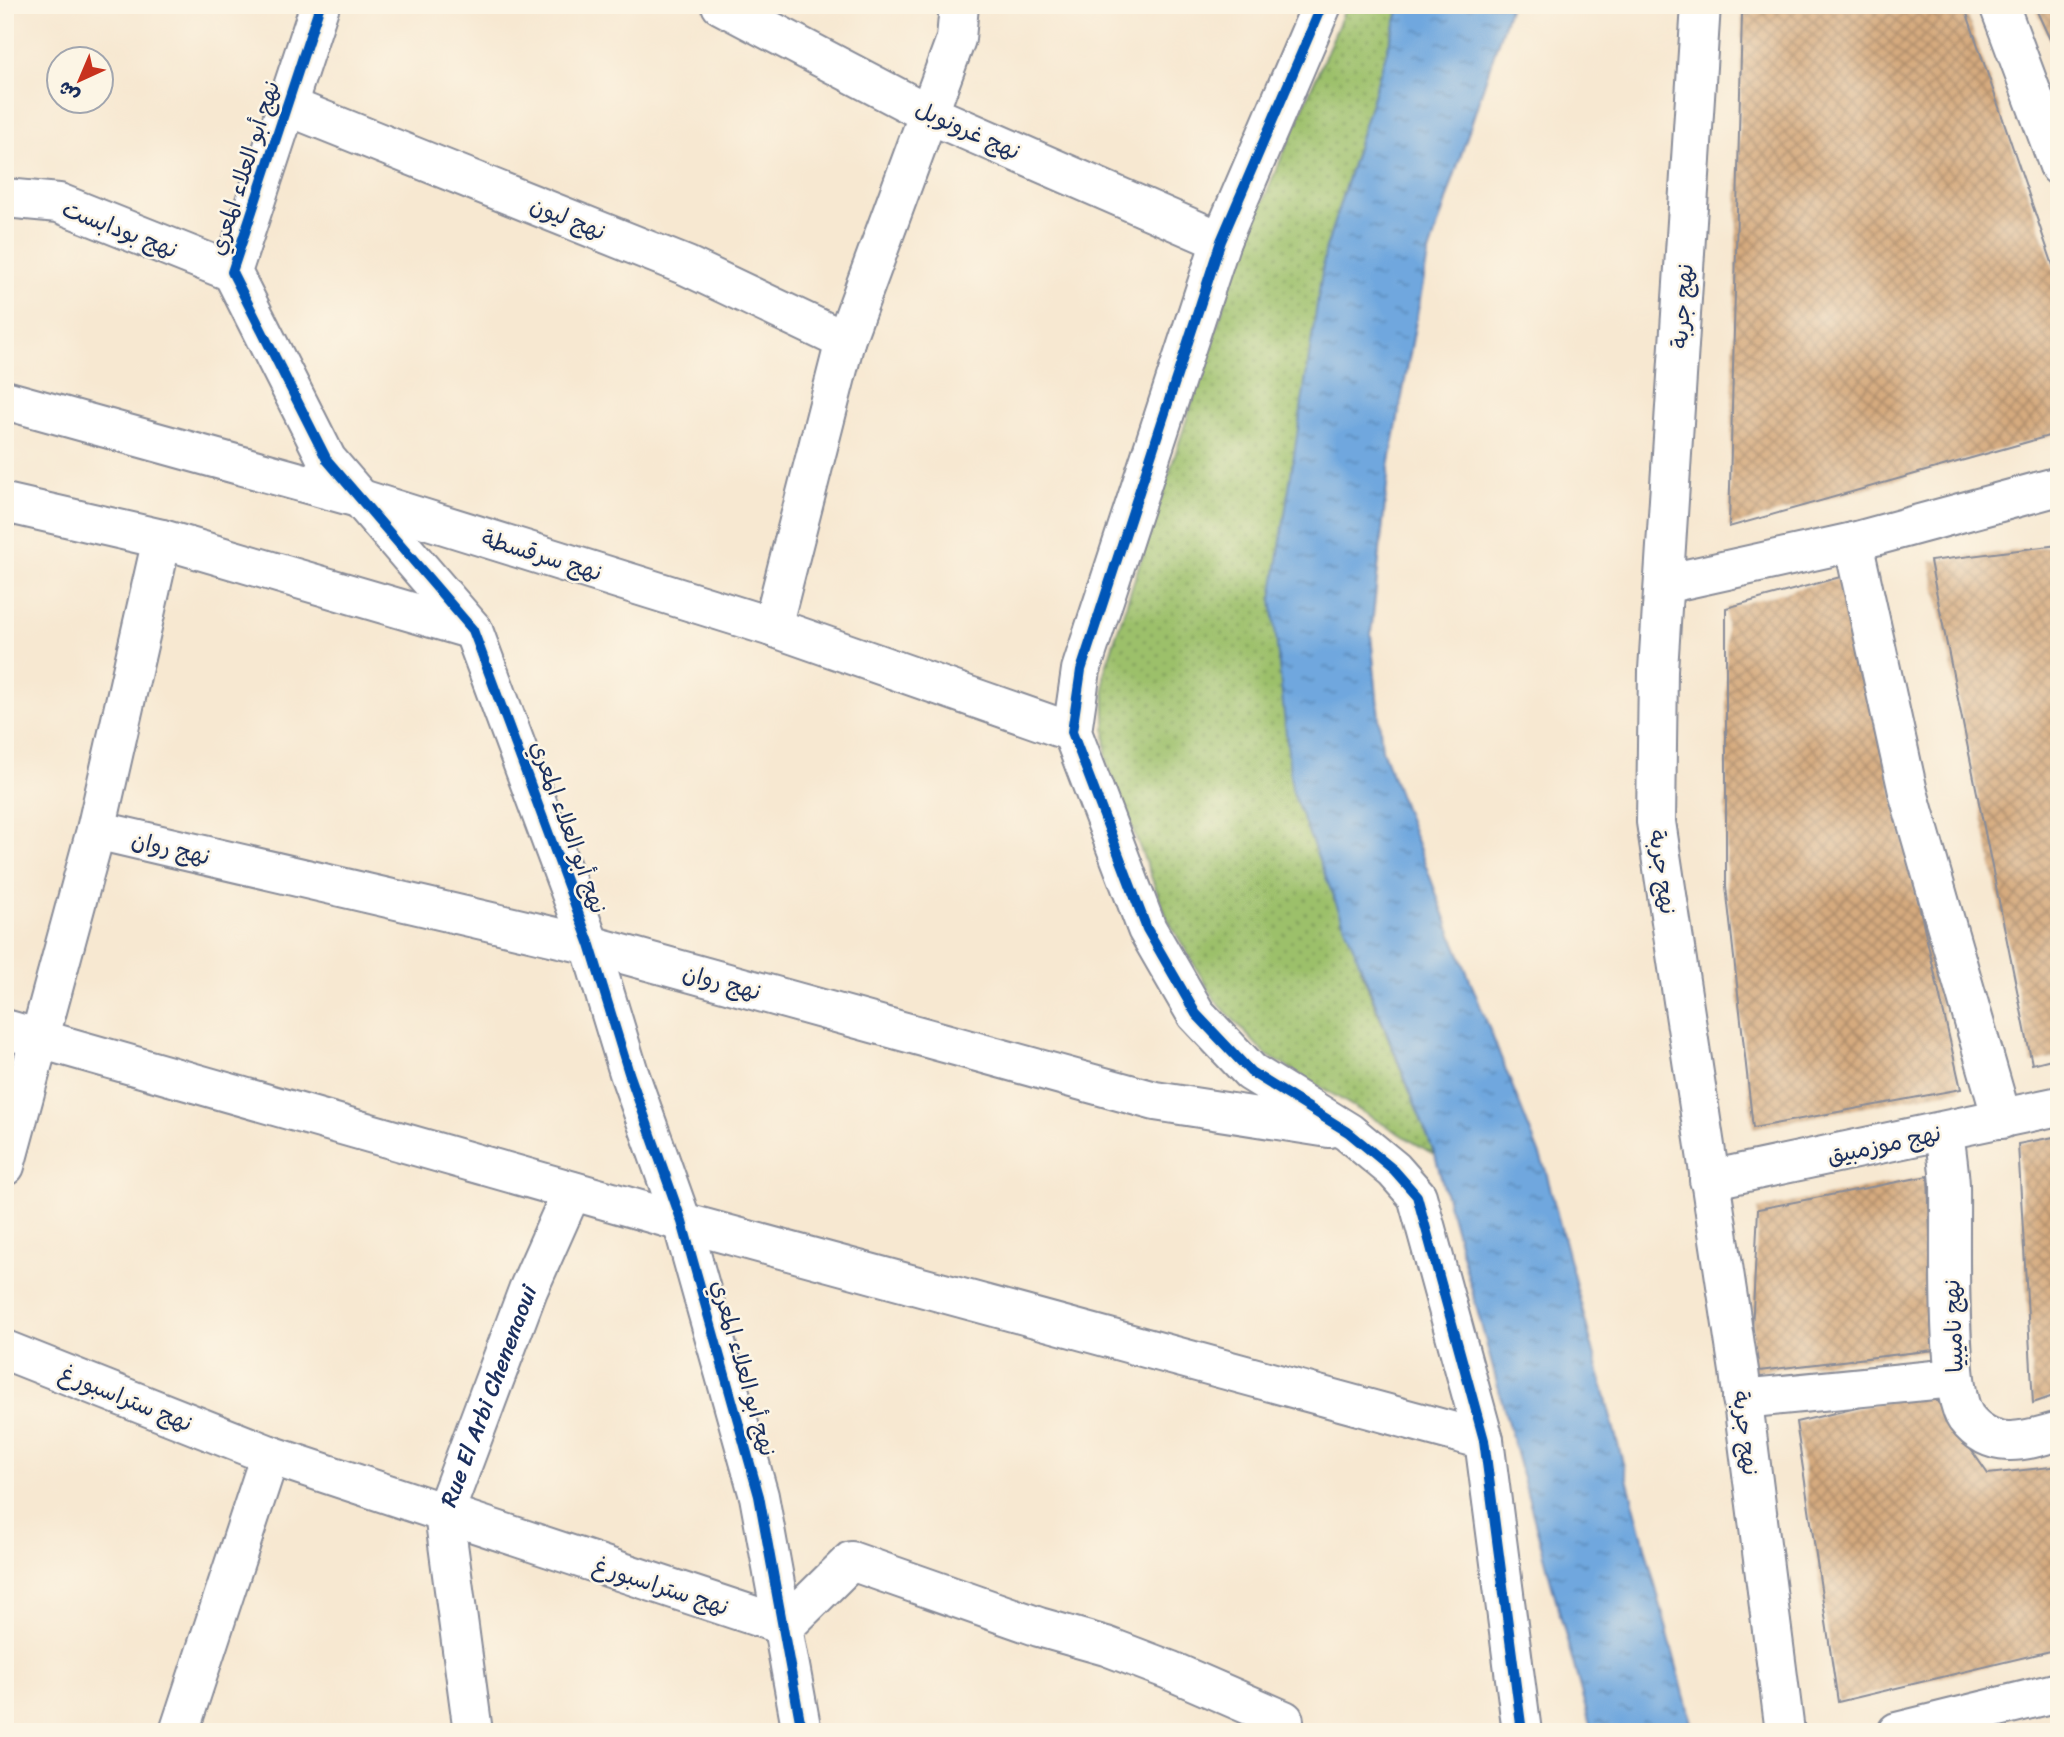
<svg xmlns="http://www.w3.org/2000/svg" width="2064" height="1737" viewBox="0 0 2064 1737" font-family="Sriracha,'Playpen Sans Arabic',sans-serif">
	<defs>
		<pattern id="grass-dots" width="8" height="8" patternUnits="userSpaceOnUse" patternTransform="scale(1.75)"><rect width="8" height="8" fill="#9cc06b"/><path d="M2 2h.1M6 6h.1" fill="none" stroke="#7e9c5b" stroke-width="1.8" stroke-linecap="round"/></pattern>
		<pattern id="water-ripples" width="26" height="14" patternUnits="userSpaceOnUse" patternTransform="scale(1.75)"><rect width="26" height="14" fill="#6fa7de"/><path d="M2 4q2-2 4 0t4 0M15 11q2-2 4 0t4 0" fill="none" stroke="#5a88b7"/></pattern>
		<pattern id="building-cross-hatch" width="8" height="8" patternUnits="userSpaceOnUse" patternTransform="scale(1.75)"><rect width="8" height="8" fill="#d5aa7e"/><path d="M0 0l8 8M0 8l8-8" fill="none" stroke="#ac8b6a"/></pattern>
	</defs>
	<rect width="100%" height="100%" fill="#fcf5e5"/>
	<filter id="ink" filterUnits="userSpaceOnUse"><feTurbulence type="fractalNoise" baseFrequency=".0143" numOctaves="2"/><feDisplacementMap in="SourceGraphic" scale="14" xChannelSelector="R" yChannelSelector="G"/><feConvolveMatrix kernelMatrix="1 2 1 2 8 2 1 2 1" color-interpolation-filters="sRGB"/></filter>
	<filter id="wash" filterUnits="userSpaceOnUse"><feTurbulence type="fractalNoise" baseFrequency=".00686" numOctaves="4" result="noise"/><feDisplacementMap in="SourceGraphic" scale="28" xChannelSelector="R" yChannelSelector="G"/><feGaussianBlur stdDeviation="1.57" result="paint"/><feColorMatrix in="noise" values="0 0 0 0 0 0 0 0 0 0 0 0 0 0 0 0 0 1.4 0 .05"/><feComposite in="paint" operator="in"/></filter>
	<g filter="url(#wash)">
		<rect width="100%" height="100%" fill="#f7e8d1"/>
		<path fill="url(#grass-dots)" stroke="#5c7864" stroke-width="2" d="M 1347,5 L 1401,5 L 1325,252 L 1360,968 L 1435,1155 L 1265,1054 L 1215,1000 L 1168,920 L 1106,760 L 1104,673 L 1242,250 Z"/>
		<path fill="url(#water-ripples)" stroke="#456b9e" stroke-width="2" d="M 1401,5 L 1510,5 L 1428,256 L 1389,467 L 1371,635 L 1382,749 L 1450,930 L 1545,1168 L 1694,1732 L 1592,1732 L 1435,1155 L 1292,791 L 1272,599 L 1325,252 Z"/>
		<g id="blocks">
			<path fill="url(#building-cross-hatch)" d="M 1806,5 L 1964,5 L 2059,283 L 2059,433 L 1729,527 L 1742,14 Z
				M 2034,5 L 2059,5 L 2059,59 Z
				M 2059,545 L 2059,1057 L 2032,1064 L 1930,561 Z
				M 1844,576 L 1961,1089 L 1753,1128 L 1726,886 L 1726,608 Z
				M 2059,1136 L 2059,1394 L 2033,1403 L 2018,1144 Z
				M 1928,1176 L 1934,1350 L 1750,1372 L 1758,1209 Z
				M 1930,1391 L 1988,1474 L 2059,1466 L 2059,1649 L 1838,1702 L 1796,1422 Z"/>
		</g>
	</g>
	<g filter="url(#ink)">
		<use href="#blocks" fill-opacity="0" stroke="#898c98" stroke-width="2"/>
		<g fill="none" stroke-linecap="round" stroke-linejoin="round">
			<defs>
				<g id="minor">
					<path d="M 320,5 L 232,272 L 327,460 L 473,630 L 590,945 L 629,1073 L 682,1222 L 759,1496 L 802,1732"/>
					<path d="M 721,5 L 929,114 L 1221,241"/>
					<path d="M 1322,5 L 1221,241 L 1081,670 L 1072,732 L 1147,929 L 1196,1014 L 1251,1072 L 1348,1132 L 1394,1170 L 1417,1196 L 1484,1440 L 1522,1732"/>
					<path d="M 1701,5 L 1658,670 L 1656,822 L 1739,1371 L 1785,1732"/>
					<path d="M 1999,5 L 2059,166"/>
					<path d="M 285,105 L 687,266 L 845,341"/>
					<path d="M 5,198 L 59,203 L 232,272"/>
					<path d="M 5,400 L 358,498 L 772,627 L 1072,732"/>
					<path d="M 5,503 L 162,539 L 473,630"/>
					<path d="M 1853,542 L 1908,792 L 2002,1119"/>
					<path d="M 1664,584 L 1853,542 L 2059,486"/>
					<path d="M 772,627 L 845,341 L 956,39 L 959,5"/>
					<path d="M 96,830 L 590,945 L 1155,1101 L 1329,1128"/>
					<path d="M 5,1029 L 682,1222 L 1484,1440"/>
					<path d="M 1944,1131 C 1946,1149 1949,1167 1950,1185 C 1951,1229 1945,1388 1966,1418 C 1992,1452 2025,1441 2059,1431"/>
					<path d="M 5,1166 L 96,830 L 162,539"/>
					<path d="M 1709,1180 L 2059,1106"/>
					<path d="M 5,1350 L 270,1455 L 785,1626 L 851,1561 L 1039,1627 L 1106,1646 L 1169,1670 L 1284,1720 L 1283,1732"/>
					<path d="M 1742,1399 L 1954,1378"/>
					<path d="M 179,1732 L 270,1455"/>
					<path id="s1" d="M 473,1732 L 444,1514 L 528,1290 L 572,1191"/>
					<path d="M 1897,1732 L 2059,1692"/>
				</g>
			</defs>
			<use href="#minor" stroke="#898c98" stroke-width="42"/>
			<use href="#minor" stroke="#fff" stroke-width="38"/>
			<defs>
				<path id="cycleway" d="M 320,5 L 232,272 L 327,460 L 473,630 L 590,945 L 629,1073 L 682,1222 L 759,1496 L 802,1732
					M 1322,5 L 1221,241 L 1081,670 L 1072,732 L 1147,929 L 1196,1014 L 1251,1072 L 1348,1132 L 1394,1170 L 1417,1196 L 1484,1440 L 1522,1732"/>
			</defs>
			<use href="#cycleway" stroke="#fcf5e5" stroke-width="15"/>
			<use href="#cycleway" stroke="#0057b8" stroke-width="10"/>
		</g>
	</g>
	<g text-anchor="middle" stroke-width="5" stroke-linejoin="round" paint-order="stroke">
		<g font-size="23" fill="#1b2f5e" stroke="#fcf5e5">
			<text transform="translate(968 130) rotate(24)" y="8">نهج غرونوبل</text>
			<text transform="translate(244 168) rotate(-72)" y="8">نهج أبو العلاء المعري</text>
			<text transform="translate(568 218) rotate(22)" y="8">نهج ليون</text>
			<text transform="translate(120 229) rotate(21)" y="8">نهج بودابست</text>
			<text transform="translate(1682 306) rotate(-86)" y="8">نهج جربة</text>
			<text transform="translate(542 555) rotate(17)" y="8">نهج سرقسطة</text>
			<text transform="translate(569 827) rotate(70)" y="8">نهج أبو العلاء المعري</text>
			<text transform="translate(171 848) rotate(13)" y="8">نهج روان</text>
			<text transform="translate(1663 872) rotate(82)" y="8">نهج جربة</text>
			<text transform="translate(722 982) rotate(15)" y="8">نهج روان</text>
			<text transform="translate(1884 1144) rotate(-12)" y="8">نهج موزمبيق</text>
			<text transform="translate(1953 1326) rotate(-92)" y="8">نهج ناميبيا</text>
			<text transform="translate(744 1368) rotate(74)" y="8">نهج أبو العلاء المعري</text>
			<text dy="8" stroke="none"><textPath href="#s1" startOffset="346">Rue El Arbi Chenenaoui</textPath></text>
			<text transform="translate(126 1398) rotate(22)" y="8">نهج ستراسبورغ</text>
			<text transform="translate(1746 1433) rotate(83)" y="8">نهج جربة</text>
			<text transform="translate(661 1586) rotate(18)" y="8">نهج ستراسبورغ</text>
		</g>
	</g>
	<rect width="2064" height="1737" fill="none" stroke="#fcf5e5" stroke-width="28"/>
	<g transform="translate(80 80) rotate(224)"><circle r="33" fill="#fcf5e5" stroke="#a2a6af" stroke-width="2"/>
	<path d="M0-5L12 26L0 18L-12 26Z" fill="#c8321e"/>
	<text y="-10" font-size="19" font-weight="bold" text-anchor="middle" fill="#1b2f5e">ش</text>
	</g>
</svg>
